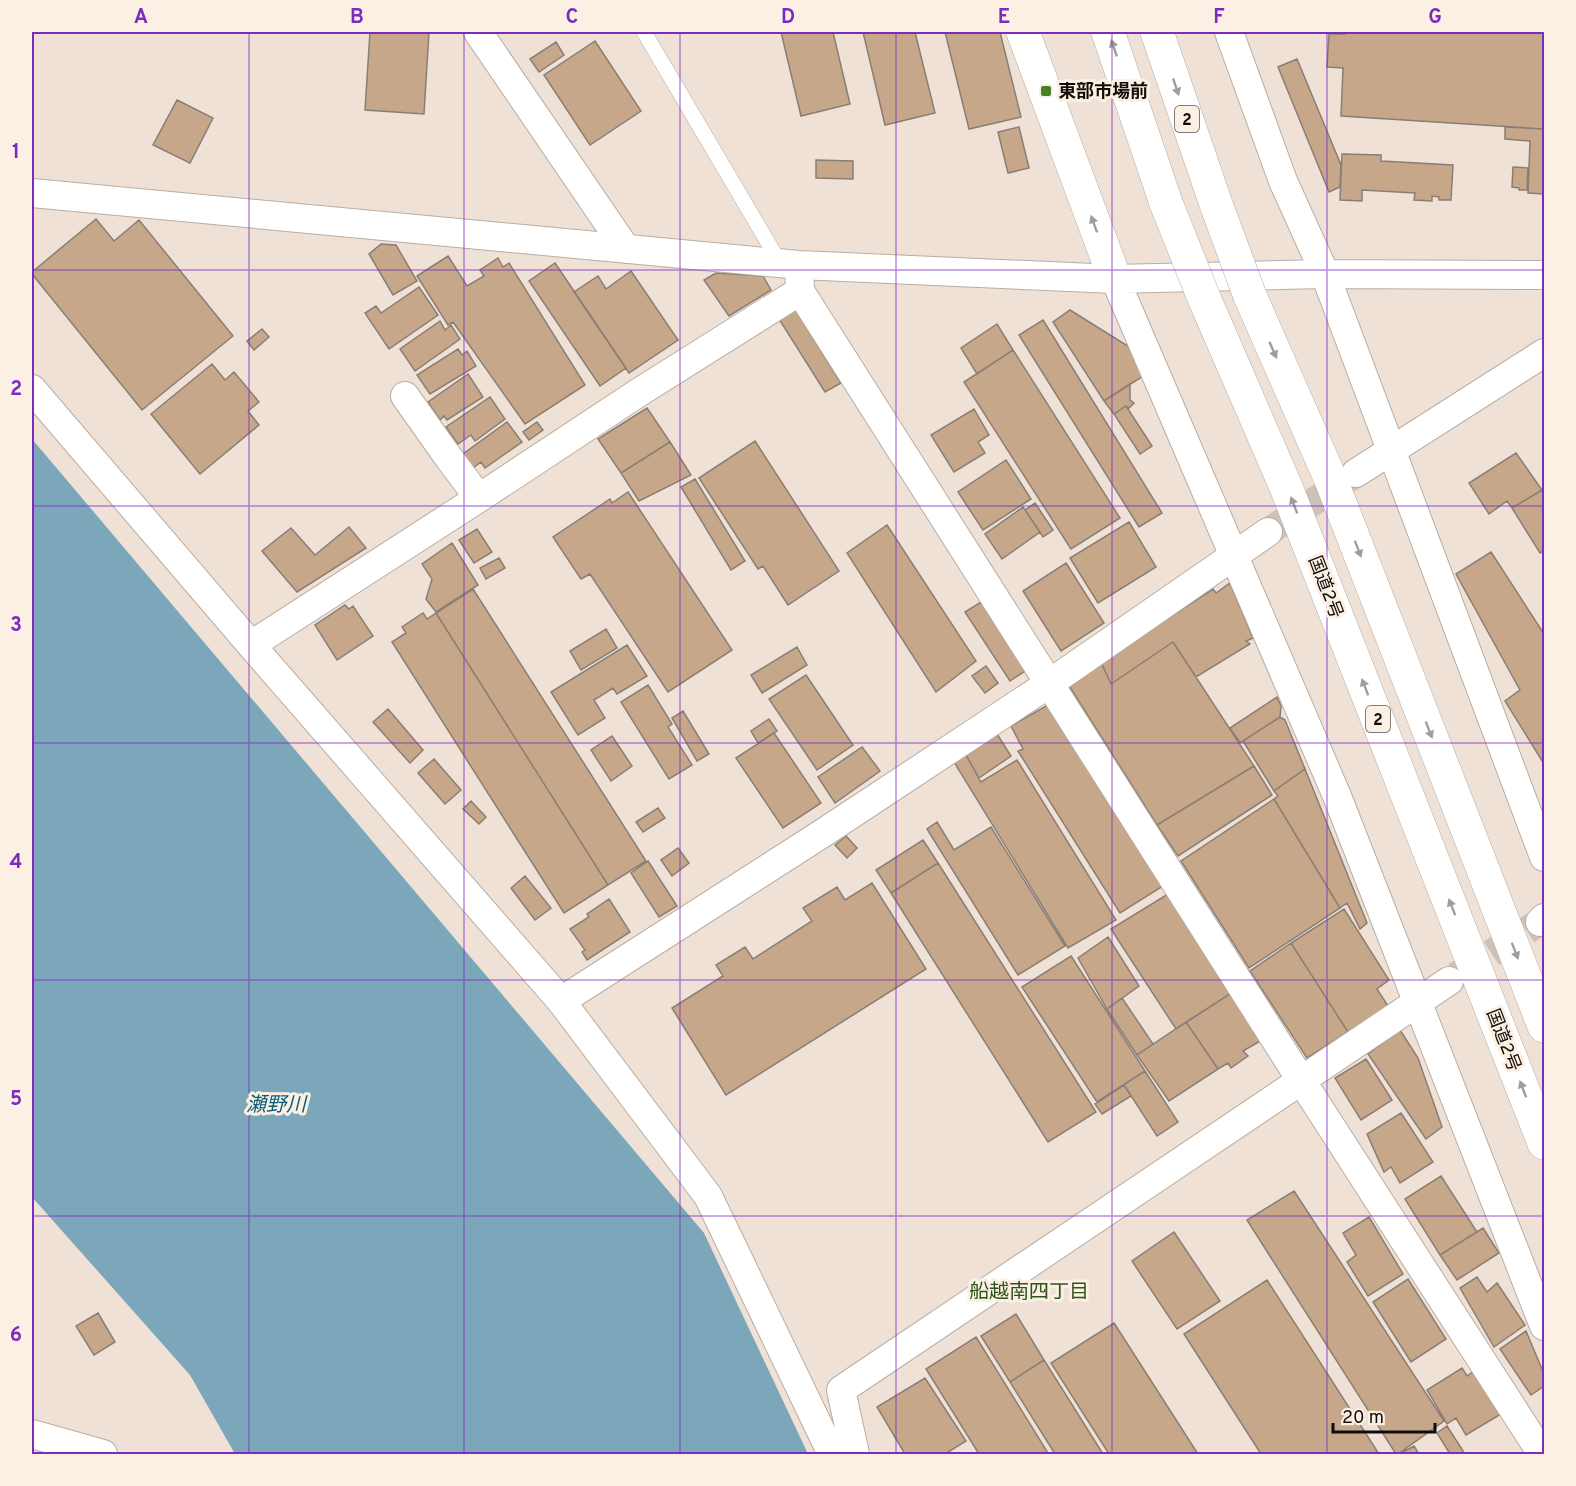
<svg xmlns="http://www.w3.org/2000/svg" width="1576" height="1486" viewBox="0 0 1576 1486" font-family="Overpass,'Noto Sans JP',sans-serif">
	<rect width="100%" height="100%" fill="#efe1d6"/>
	<path fill="#7ca6ba" d="M 32,439 L 704,1233 L 808,1454 L 235,1454 L 190,1375 L 32,1197 Z"/>
	<path fill="#c6a78a" stroke="#8a7e74" stroke-width="1.5" d="M 370,32 L 429,32 L 424,114 L 365,110 Z
		M 781,32 L 833,32 L 850,104 L 801,116 Z
		M 863,32 L 915,32 L 935,113 L 885,125 Z
		M 945,32 L 1000,32 L 1021,117 L 969,129 Z
		M 1345,32 L 1544,32 L 1544,129 L 1341,116 L 1343,68 L 1327,67 L 1329,34 L 1345,34 Z
		M 595,41 L 641,111 L 590,145 L 544,75 Z
		M 556,42 L 564,55 L 539,72 L 530,59 Z
		M 1297,59 L 1341,165 L 1340,187 L 1329,192 L 1278,67 Z
		M 177,100 L 213,118 L 190,163 L 153,145 Z
		M 1019,127 L 1029,168 L 1008,173 L 998,132 Z
		M 1505,127 L 1544,129 L 1544,194 L 1528,193 L 1530,141 L 1505,139 Z
		M 1342,154 L 1381,155 L 1381,161 L 1453,165 L 1451,200 L 1439,200 L 1439,197 L 1432,196 L 1432,201 L 1414,200 L 1415,193 L 1362,190 L 1362,201 L 1340,200 Z
		M 816,160 L 853,161 L 853,179 L 816,178 Z
		M 1513,167 L 1528,168 L 1527,190 L 1519,190 L 1519,188 L 1512,187 Z
		M 96,219 L 114,241 L 139,220 L 233,336 L 142,410 L 32,274 L 32,272 Z
		M 381,244 L 396,245 L 417,281 L 393,295 L 369,254 Z
		M 448,256 L 467,286 L 484,276 L 480,270 L 498,258 L 503,267 L 509,263 L 585,385 L 525,424 L 453,322 L 448,325 L 417,276 Z
		M 555,263 L 626,368 L 600,386 L 529,281 Z
		M 631,271 L 678,340 L 629,373 L 574,292 L 598,276 L 606,289 Z
		M 716,273 L 763,276 L 771,290 L 729,316 L 704,280 Z
		M 419,287 L 438,315 L 389,349 L 365,313 L 376,306 L 381,313 Z
		M 795,309 L 841,383 L 825,392 L 779,319 Z
		M 1070,310 L 1131,348 L 1145,375 L 1104,401 L 1053,322 Z
		M 1043,320 L 1162,513 L 1139,527 L 1019,335 Z
		M 440,321 L 445,330 L 451,325 L 460,339 L 415,371 L 400,349 Z
		M 997,324 L 1013,350 L 977,374 L 961,348 Z
		M 262,329 L 269,337 L 254,350 L 247,341 Z
		M 458,349 L 462,355 L 467,351 L 476,366 L 430,394 L 417,375 Z
		M 1013,350 L 1120,518 L 1071,549 L 964,382 Z
		M 212,364 L 225,380 L 234,372 L 259,402 L 248,411 L 259,425 L 200,474 L 151,414 Z
		M 468,374 L 483,397 L 447,420 L 444,416 L 440,420 L 428,402 Z
		M 1130,384 L 1130,400 L 1134,403 L 1129,408 L 1126,406 L 1114,414 L 1104,401 Z
		M 490,397 L 505,419 L 475,441 L 471,435 L 458,444 L 446,427 Z
		M 1126,406 L 1152,446 L 1140,454 L 1114,414 Z
		M 647,408 L 670,442 L 621,473 L 598,439 Z
		M 974,409 L 989,435 L 978,442 L 985,453 L 954,472 L 931,435 Z
		M 507,422 L 522,442 L 485,468 L 481,462 L 473,468 L 463,454 Z
		M 537,422 L 543,430 L 529,440 L 523,432 Z
		M 755,441 L 839,571 L 788,605 L 763,566 L 758,569 L 699,478 Z
		M 670,442 L 691,475 L 639,501 L 621,473 Z
		M 1516,453 L 1542,490 L 1512,508 L 1507,501 L 1489,514 L 1469,483 Z
		M 1006,460 L 1031,499 L 983,530 L 958,492 Z
		M 695,479 L 745,561 L 731,570 L 681,487 Z
		M 1542,490 L 1544,495 L 1544,550 L 1540,553 L 1512,508 Z
		M 628,492 L 732,650 L 668,692 L 590,574 L 581,579 L 553,537 L 610,499 L 612,503 Z
		M 1035,503 L 1053,530 L 1043,537 L 1025,510 Z
		M 1023,507 L 1040,532 L 1002,559 L 985,534 Z
		M 1129,522 L 1156,567 L 1098,603 L 1070,558 Z
		M 887,525 L 976,661 L 936,692 L 847,553 Z
		M 349,527 L 366,548 L 297,592 L 262,551 L 291,528 L 315,555 Z
		M 477,529 L 492,552 L 474,563 L 459,540 Z
		M 452,543 L 478,585 L 436,612 L 426,599 L 432,579 L 422,564 Z
		M 1491,552 L 1544,634 L 1544,764 L 1505,701 L 1520,690 L 1456,574 Z
		M 499,558 L 505,568 L 486,579 L 480,568 Z
		M 1066,563 L 1104,623 L 1061,651 L 1023,591 Z
		M 1230,583 L 1253,638 L 1246,641 L 1250,644 L 1196,677 L 1173,642 L 1111,684 L 1101,662 L 1213,589 L 1216,593 Z
		M 473,589 L 646,861 L 608,885 L 436,613 Z
		M 981,602 L 1025,671 L 1010,681 L 965,612 Z
		M 345,605 L 349,609 L 353,606 L 373,636 L 337,660 L 315,625 Z
		M 423,613 L 427,619 L 436,613 L 608,885 L 564,913 L 392,642 L 406,633 L 402,627 Z
		M 606,629 L 617,648 L 581,670 L 570,651 Z
		M 1173,642 L 1254,766 L 1157,825 L 1068,684 L 1101,662 L 1111,684 Z
		M 627,645 L 647,676 L 617,694 L 613,688 L 594,700 L 605,718 L 578,735 L 551,692 Z
		M 797,647 L 807,665 L 762,693 L 751,675 Z
		M 986,666 L 998,683 L 985,693 L 972,676 Z
		M 806,675 L 853,745 L 817,770 L 769,699 Z
		M 648,685 L 672,724 L 668,727 L 692,765 L 669,779 L 621,702 Z
		M 1277,697 L 1281,706 L 1280,717 L 1240,743 L 1230,728 Z
		M 1048,705 L 1163,886 L 1120,913 L 1018,751 L 1023,749 L 1011,726 Z
		M 388,709 L 423,750 L 410,763 L 373,722 Z
		M 683,711 L 709,754 L 697,761 L 672,718 Z
		M 1280,717 L 1285,720 L 1305,769 L 1274,791 L 1243,741 Z
		M 769,719 L 777,731 L 758,743 L 751,731 Z
		M 774,733 L 821,803 L 783,828 L 736,758 Z
		M 997,734 L 1011,756 L 979,778 L 966,755 Z
		M 612,736 L 632,766 L 611,781 L 591,750 Z
		M 862,747 L 880,771 L 835,803 L 818,777 Z
		M 966,755 L 981,782 L 1017,760 L 1116,920 L 1068,948 L 954,762 Z
		M 434,759 L 461,790 L 445,804 L 418,773 Z
		M 1254,766 L 1272,795 L 1178,856 L 1157,825 Z
		M 1305,769 L 1367,923 L 1360,929 L 1347,903 L 1340,908 L 1274,799 L 1278,796 L 1274,791 Z
		M 1274,799 L 1340,908 L 1249,968 L 1181,861 Z
		M 471,801 L 486,817 L 479,824 L 463,809 Z
		M 658,808 L 665,818 L 643,832 L 636,822 Z
		M 937,822 L 954,850 L 991,827 L 1065,946 L 1018,975 L 927,829 Z
		M 846,836 L 857,848 L 847,858 L 835,845 Z
		M 923,840 L 938,863 L 891,893 L 876,870 Z
		M 678,848 L 689,863 L 672,876 L 661,860 Z
		M 648,861 L 677,906 L 659,917 L 631,873 Z
		M 938,863 L 1096,1112 L 1048,1142 L 891,893 Z
		M 525,876 L 551,908 L 535,920 L 511,888 Z
		M 872,883 L 926,969 L 726,1095 L 672,1008 L 723,976 L 716,965 L 745,947 L 753,959 L 812,921 L 803,908 L 837,887 L 845,900 Z
		M 1168,894 L 1233,992 L 1176,1029 L 1111,929 Z
		M 609,899 L 630,932 L 587,960 L 582,952 L 585,950 L 570,929 L 589,917 L 587,914 Z
		M 1344,909 L 1389,980 L 1377,989 L 1388,1006 L 1348,1032 L 1291,943 Z
		M 1108,937 L 1139,986 L 1107,1009 L 1078,958 Z
		M 1291,943 L 1348,1032 L 1307,1058 L 1250,971 Z
		M 1071,956 L 1145,1071 L 1097,1102 L 1022,987 Z
		M 1233,992 L 1262,1040 L 1243,1051 L 1248,1056 L 1231,1068 L 1228,1063 L 1218,1069 L 1186,1022 Z
		M 1122,998 L 1153,1044 L 1137,1055 L 1107,1009 Z
		M 1186,1022 L 1218,1069 L 1169,1101 L 1137,1055 Z
		M 1400,1030 L 1418,1058 L 1442,1127 L 1426,1139 L 1368,1054 Z
		M 1366,1059 L 1392,1100 L 1361,1120 L 1335,1078 Z
		M 1145,1071 L 1178,1122 L 1157,1136 L 1124,1085 Z
		M 1124,1085 L 1131,1096 L 1102,1114 L 1095,1104 Z
		M 1401,1113 L 1433,1162 L 1400,1183 L 1391,1167 L 1384,1172 L 1367,1134 Z
		M 1441,1176 L 1477,1232 L 1440,1255 L 1405,1199 Z
		M 1294,1191 L 1444,1421 L 1398,1454 L 1396,1454 L 1247,1220 Z
		M 1369,1217 L 1403,1274 L 1368,1296 L 1347,1262 L 1356,1255 L 1343,1233 Z
		M 1483,1228 L 1499,1253 L 1457,1280 L 1440,1255 Z
		M 1174,1232 L 1220,1301 L 1177,1329 L 1132,1261 Z
		M 1477,1277 L 1487,1292 L 1497,1283 L 1525,1325 L 1494,1347 L 1460,1288 Z
		M 1408,1279 L 1446,1339 L 1411,1362 L 1373,1302 Z
		M 1267,1280 L 1379,1454 L 1261,1454 L 1184,1334 Z
		M 98,1313 L 115,1342 L 94,1355 L 76,1326 Z
		M 1016,1314 L 1044,1360 L 1010,1382 L 981,1336 Z
		M 1114,1323 L 1198,1454 L 1109,1454 L 1051,1363 Z
		M 1526,1331 L 1544,1374 L 1544,1386 L 1531,1395 L 1500,1349 Z
		M 976,1337 L 1048,1453 L 1045,1454 L 979,1454 L 926,1369 Z
		M 1044,1360 L 1103,1454 L 1055,1454 L 1010,1382 Z
		M 1462,1368 L 1467,1376 L 1474,1371 L 1501,1414 L 1466,1435 L 1456,1418 L 1447,1424 L 1427,1390 Z
		M 925,1378 L 966,1441 L 945,1454 L 905,1454 L 877,1407 Z
		M 1447,1426 L 1465,1454 L 1450,1454 L 1437,1433 Z
		M 1414,1446 L 1419,1454 L 1399,1454 Z"/>
	<g fill="none" stroke-linecap="round" stroke-linejoin="round">
		<path stroke="#cec1b7" stroke-width="28" stroke-dasharray="28 14" stroke-linecap="butt" d="M 1268,532 L 1352,476
			M 1456,976 L 1540,922"/>
		<defs>
			<path id="service" d="M 644,32 L 780,263"/>
			<path id="minor" d="M 478,32 L 626,249
				M 1229,32 L 1283,181 L 1325,274 L 1544,857
				M 32,193 L 799,265 L 1115,279 L 1325,274 L 1544,275
				M 799,265 L 800,291 L 1301,1080 L 1542,1454
				M 1115,279 L 1337,796 L 1544,1326
				M 32,389 L 251,645 L 561,1001 L 708,1196 L 832,1454
				M 405,396 L 446,454 L 479,498
				M 1356,473 L 1544,353
				M 251,645 L 479,498 L 638,393 L 800,291
				M 1540,922 L 1544,918
				M 561,1001 L 823,833 L 1050,683 L 1268,532
				M 32,1434 L 103,1454
				M 855,1454 L 841,1390 L 1449,981"/>
			<path id="trunk" d="M 1023,32 L 1115,279
				M 1108,32 L 1166,203
				M 1157,32 L 1217,207
				M 1250,296 L 1331,480 L 1544,1026
				M 1204,298 L 1286,487 L 1544,1143"/>
		</defs>
		<use href="#service" stroke="#b9ada1" stroke-width="16"/>
		<use href="#minor" stroke="#b9ada1" stroke-width="30"/>
		<use href="#trunk" stroke="#b9ada1" stroke-width="34"/>
		<use href="#service" stroke="#fff" stroke-width="15"/>
		<use href="#minor" stroke="#fff" stroke-width="28"/>
		<use href="#trunk" stroke="#fff" stroke-width="33"/>
		<defs>
			<path id="trunk-bridge" d="M 1166,203 L 1204,298
				M 1217,207 L 1250,296"/>
		</defs>
		<use href="#trunk-bridge" stroke="#b9ada1" stroke-width="34" stroke-linecap="butt"/>
		<use href="#trunk-bridge" stroke="#fff" stroke-width="33"/>
	</g>
	<defs><path id="oneway-solid" d="M-6-.8H1V-3.2L6.5 0L1 3.2V.8H-6Z" transform="scale(1.5)"/></defs>
	<g fill="#a09e9d">
		<use href="#oneway-solid" transform="translate(1114 48) rotate(-109)"/>
		<use href="#oneway-solid" transform="translate(1176 87) rotate(71)"/>
		<use href="#oneway-solid" transform="translate(1094 224) rotate(-110)"/>
		<use href="#oneway-solid" transform="translate(1273 350) rotate(66)"/>
		<use href="#oneway-solid" transform="translate(1294 505) rotate(-111)"/>
		<use href="#oneway-solid" transform="translate(1358 549) rotate(69)"/>
		<use href="#oneway-solid" transform="translate(1365 687) rotate(-111)"/>
		<use href="#oneway-solid" transform="translate(1429 730) rotate(69)"/>
		<use href="#oneway-solid" transform="translate(1452 907) rotate(-111)"/>
		<use href="#oneway-solid" transform="translate(1515 951) rotate(69)"/>
		<use href="#oneway-solid" transform="translate(1523 1089) rotate(-111)"/>
	</g>
	<path fill="none" stroke="#7b2cbf" stroke-width="1.5" stroke-opacity="0.55" d="M 249,32 L 249,1454M 464,32 L 464,1454M 680,32 L 680,1454M 896,32 L 896,1454M 1112,32 L 1112,1454M 1327,32 L 1327,1454M 32,270 L 1544,270M 32,506 L 1544,506M 32,743 L 1544,743M 32,980 L 1544,980M 32,1216 L 1544,1216"/>
	<rect fill="#458322" stroke="#fcefe3" stroke-width="2" x="1040" y="85" width="12" height="12" rx="3"/>
	<g text-anchor="middle" stroke-width="6" stroke-linejoin="round" paint-order="stroke">
		<g fill="#fcefe3" stroke="#58514a" stroke-width="1.5">
			<rect x="1175" y="106" width="24" height="26" rx="4.5"/>
			<rect x="1366" y="706" width="24" height="26" rx="4.5"/>
		</g>
		<g font-size="16" font-weight="bold" fill="#110d09">
			<text x="1187" y="125">2</text>
			<text x="1378" y="725">2</text>
		</g>
		<g font-size="18" font-weight="bold" fill="#110d09" stroke="#fcefe3" text-anchor="start">
			<text x="1058" y="97">東部市場前</text>
		</g>
		<g font-size="18" fill="#110d09" stroke="#fcefe3">
			<text transform="translate(1326 587) rotate(69)" y="6">国道2号</text>
			<text transform="translate(1504 1040) rotate(69)" y="6">国道2号</text>
		</g>
		<g font-size="20" font-style="italic" fill="#095d79" stroke="#fcefe3">
			<text x="276" y="1111">瀬野川</text>
		</g>
		<g font-size="20" fill="#2d5519" stroke="#fcefe3">
			<text x="1029" y="1298">船越南四丁目</text>
		</g>
	</g>
	<rect width="1576" height="1486" fill="none" stroke="#fcefe3" stroke-width="66"/>
	<path d="M1333 1423v9h102v-9" fill="none" stroke="#110d09" stroke-width="3"/>
	<text x="1342" y="1423" font-size="18" fill="#110d09" stroke="#fcefe3" stroke-width="4.5" paint-order="stroke">20 m</text>
	<rect x="33" y="33" width="1510" height="1420" fill="none" stroke="#7b2cbf" stroke-width="2"/>
	<g font-size="20" text-anchor="middle" font-weight="bold" fill="#7b2cbf">
		<text x="141" y="23">A</text>
		<text x="357" y="23">B</text>
		<text x="572" y="23">C</text>
		<text x="788" y="23">D</text>
		<text x="1004" y="23">E</text>
		<text x="1219" y="23">F</text>
		<text x="1435" y="23">G</text>
		<text x="16" y="158">1</text>
		<text x="16" y="395">2</text>
		<text x="16" y="631">3</text>
		<text x="16" y="868">4</text>
		<text x="16" y="1105">5</text>
		<text x="16" y="1341">6</text>
	</g>
</svg>
